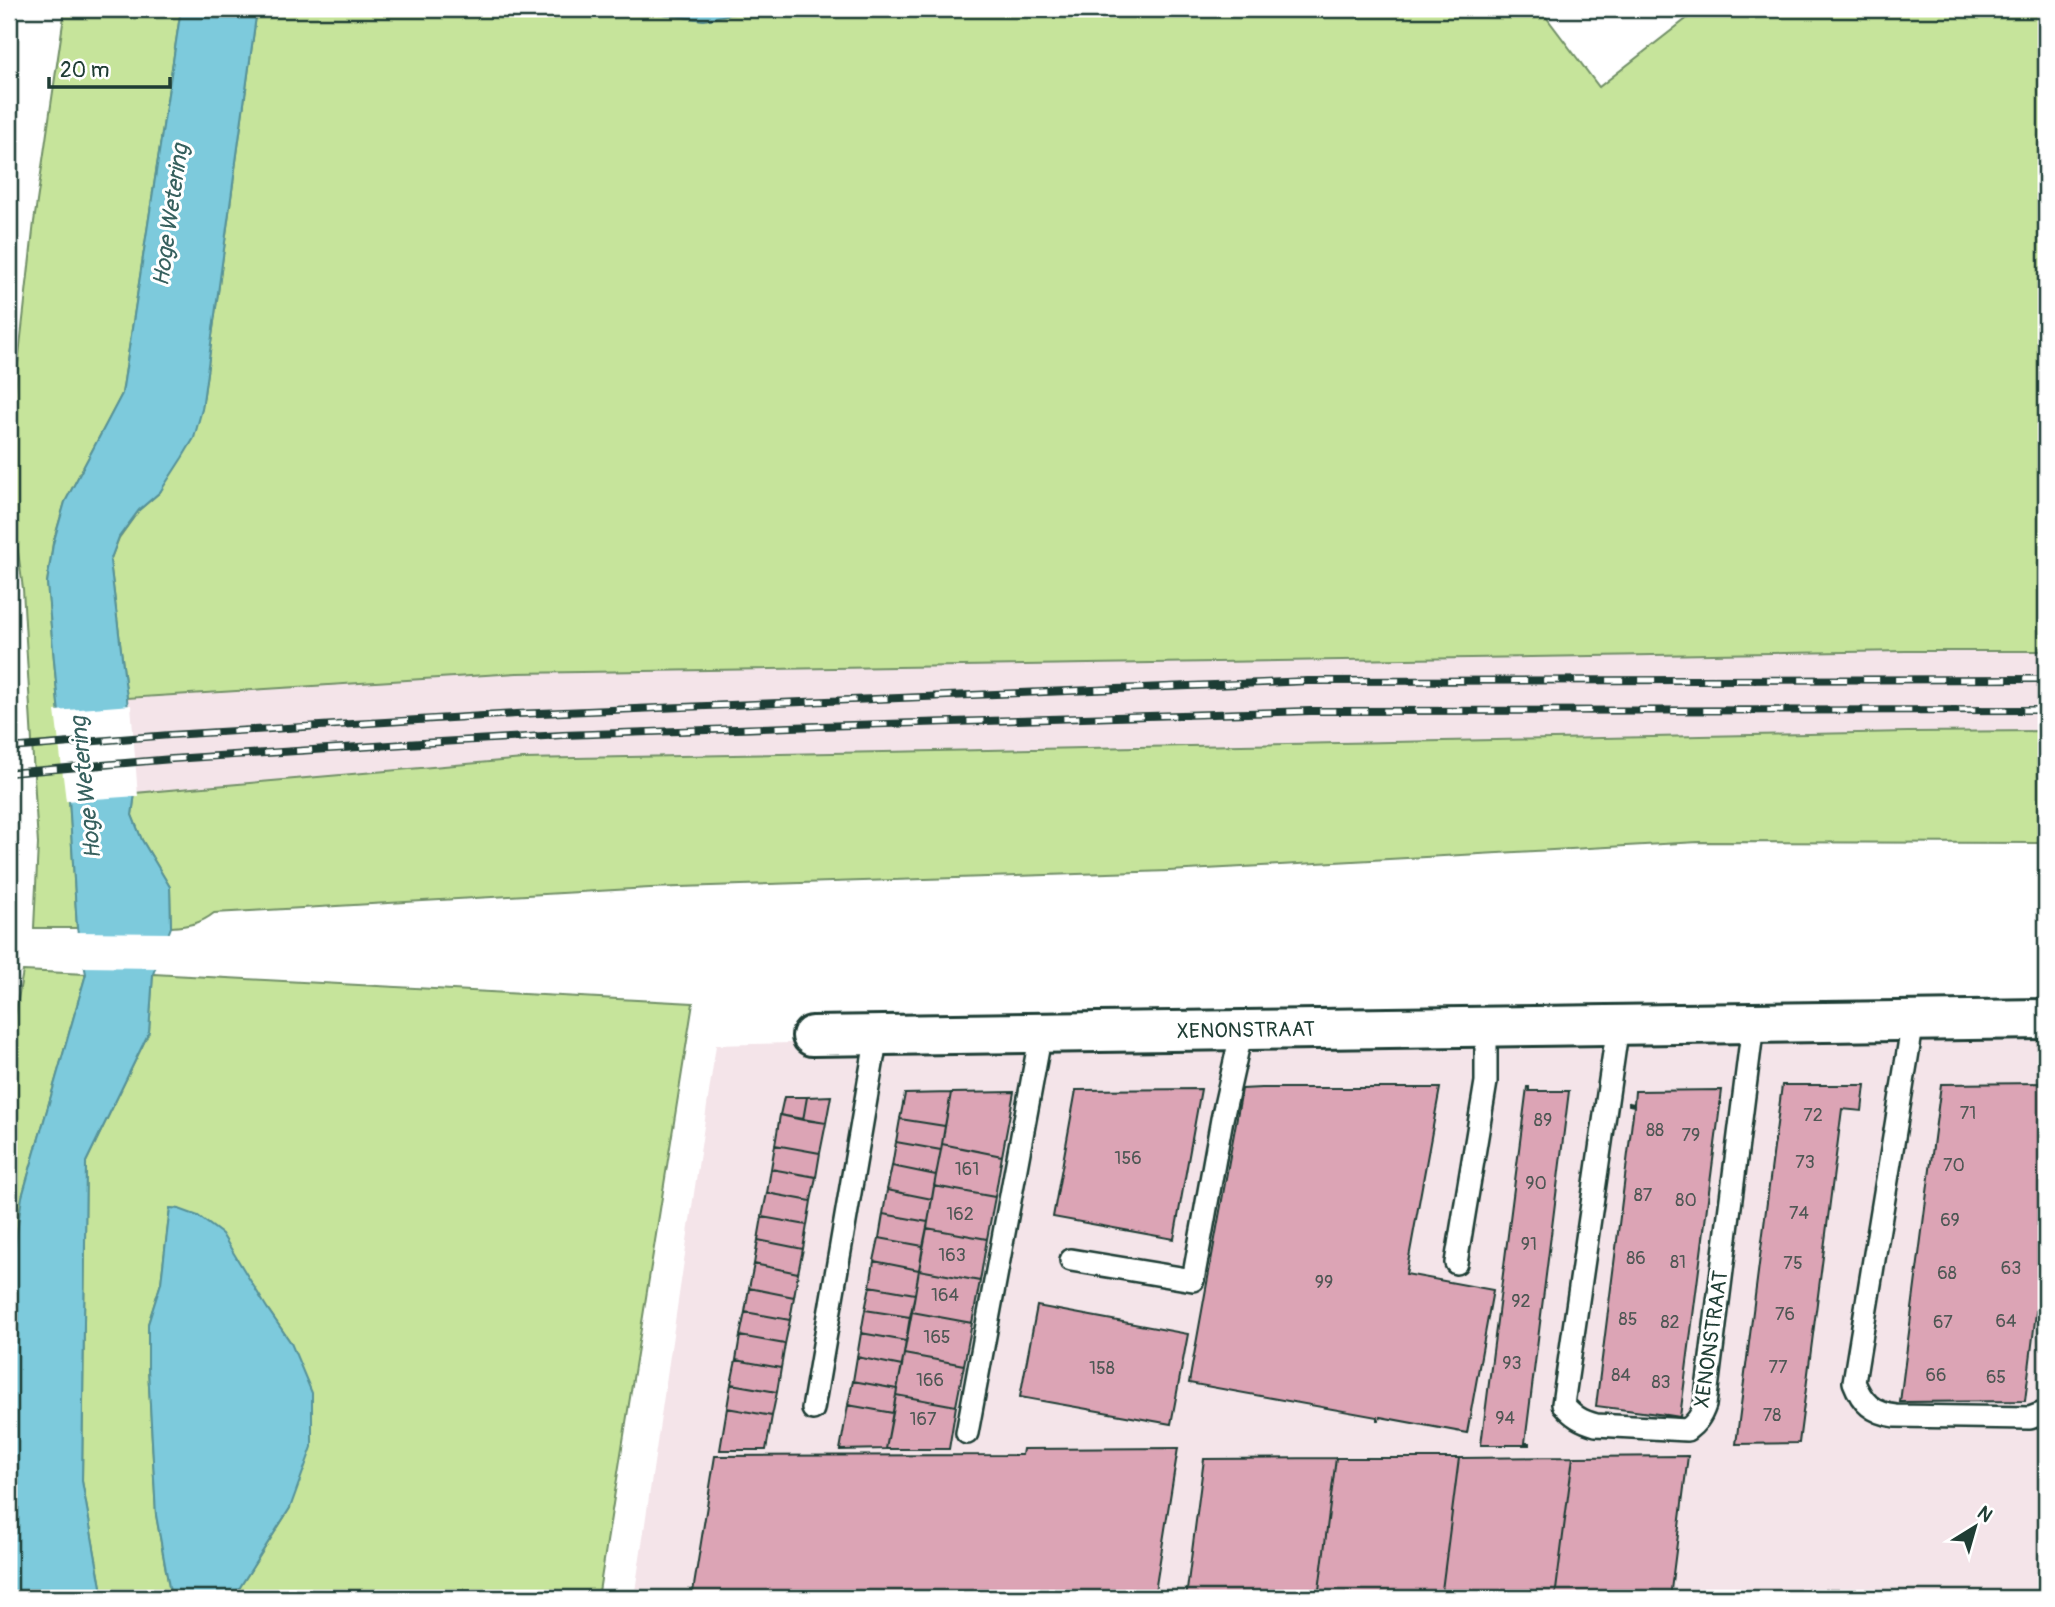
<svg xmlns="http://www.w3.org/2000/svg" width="2055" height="1607" viewBox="0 0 2055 1607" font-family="Pangolin,sans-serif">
	<rect width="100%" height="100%" fill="#fff"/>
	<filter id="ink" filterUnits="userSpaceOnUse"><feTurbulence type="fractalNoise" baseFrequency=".0143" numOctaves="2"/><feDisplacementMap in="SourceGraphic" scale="14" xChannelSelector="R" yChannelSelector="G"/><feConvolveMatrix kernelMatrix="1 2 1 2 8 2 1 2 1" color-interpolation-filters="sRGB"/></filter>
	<g filter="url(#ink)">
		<path fill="#f4e4e9" d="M 1906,651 L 2046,651 L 2046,731 L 1908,732 L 523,759 L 135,793 L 127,698 L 517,673 Z
			M 2046,1009 L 2046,1598 L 634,1598 L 716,1045 Z"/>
		<path fill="#c6e49b" stroke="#729068" stroke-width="2" d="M 65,9 L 181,9 L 122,394 L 65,502 L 53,543 L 47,582 L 58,704 L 69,798 L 77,928 L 34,928 L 38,844 L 23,589 L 13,514 L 12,417 L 34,222 Z
			M 257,9 L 630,9 L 704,20 L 752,9 L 1540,9 L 1599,87 L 1699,9 L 2046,9 L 2046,651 L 1906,651 L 517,673 L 127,698 L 110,561 L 119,538 L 139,510 L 160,492 L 202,409 Z
			M 2046,731 L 2046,843 L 1699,842 L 1169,871 L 650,888 L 214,913 C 200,924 188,926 171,927 L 170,887 L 142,840 L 132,815 L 135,793 L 523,759 L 1908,732 Z
			M 23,971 L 86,974 L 22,1197 L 9,1289 L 9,1050 Z
			M 153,974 L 693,1003 L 598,1598 L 233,1598 L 290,1508 L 291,1343 L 267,1308 L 179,1209 L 170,1208 L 161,1283 L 148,1324 L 148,1368 L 156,1515 L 171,1598 L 103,1598 L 82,1481 L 86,1162 L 149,1032 Z"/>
		<path fill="#7dcadc" stroke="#579299" stroke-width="2" d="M 181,9 L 257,9 L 202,409 L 194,438 L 182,458 L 160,492 L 139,510 L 119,537 L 110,561 L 127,698 L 135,793 L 132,815 L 142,840 L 170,887 L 171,927 L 153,974 L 149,1032 L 86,1162 L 82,1481 L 103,1598 L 9,1598 L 9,1289 L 22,1197 L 86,974 L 77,928 L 69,798 L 58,704 L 47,583 L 53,544 L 65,502 L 122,394 Z
			M 630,9 L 752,9 L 704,20 Z
			M 170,1208 L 179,1209 L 198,1216 L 222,1234 L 267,1308 L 291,1343 L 312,1393 L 312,1447 L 290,1508 L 233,1598 L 171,1598 L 156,1515 L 148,1368 L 148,1324 L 161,1283 Z"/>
		<path fill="#fff" d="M 131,705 L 138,796 L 66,801 L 55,711 Z
			M 74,932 L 172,933 L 159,968 L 81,967 Z"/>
		<path fill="#dca4b5" stroke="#1f3d34" stroke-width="2" d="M 2046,1083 L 2046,1232 L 2025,1401 L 1900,1402 L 1941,1084 Z
			M 1782,1085 L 1865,1085 L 1862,1111 L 1842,1109 L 1799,1443 L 1736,1444 Z
			M 1527,1087 L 1529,1087 L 1529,1091 L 1569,1091 L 1525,1443 L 1529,1443 L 1529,1445 L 1481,1445 Z
			M 1261,1088 L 1440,1088 L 1406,1274 L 1493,1290 L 1467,1433 L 1380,1417 L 1379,1420 L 1377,1420 L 1377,1417 L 1189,1383 L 1242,1089 Z
			M 1201,1089 L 1174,1239 L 1053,1217 L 1076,1090 Z
			M 1722,1090 L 1680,1417 L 1667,1415 L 1667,1420 L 1665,1420 L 1665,1415 L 1596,1406 L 1634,1106 L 1629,1105 L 1629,1103 L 1634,1104 L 1635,1091 Z
			M 1014,1092 L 1002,1156 L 942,1144 L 951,1093 Z
			M 951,1093 L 945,1126 L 900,1119 L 905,1094 Z
			M 831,1096 L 826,1123 L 803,1120 L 807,1097 Z
			M 784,1097 L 807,1097 L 803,1120 L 780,1115 Z
			M 780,1115 L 826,1123 L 820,1153 L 775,1145 Z
			M 900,1119 L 945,1126 L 941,1150 L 896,1142 Z
			M 896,1142 L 941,1150 L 936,1175 L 892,1166 Z
			M 942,1144 L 1002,1156 L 995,1197 L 934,1186 Z
			M 775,1145 L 820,1153 L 816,1177 L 771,1169 Z
			M 892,1166 L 936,1175 L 932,1199 L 887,1190 Z
			M 771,1169 L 816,1177 L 811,1201 L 767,1193 Z
			M 934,1186 L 995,1197 L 987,1239 L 927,1228 Z
			M 887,1190 L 932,1199 L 928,1222 L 883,1214 Z
			M 767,1193 L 811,1201 L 807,1225 L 762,1217 Z
			M 883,1214 L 928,1222 L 923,1246 L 879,1238 Z
			M 762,1217 L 807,1225 L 803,1249 L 758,1240 Z
			M 927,1228 L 987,1239 L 980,1281 L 919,1270 Z
			M 879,1238 L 923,1246 L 919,1270 L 874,1261 Z
			M 758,1240 L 803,1249 L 798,1273 L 754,1264 Z
			M 874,1261 L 919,1270 L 915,1294 L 870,1286 Z
			M 754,1264 L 798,1273 L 794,1297 L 749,1288 Z
			M 919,1270 L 980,1281 L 972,1323 L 912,1312 Z
			M 870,1286 L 915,1294 L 910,1317 L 865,1310 Z
			M 749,1288 L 794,1297 L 790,1320 L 745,1312 Z
			M 1037,1306 L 1188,1334 L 1171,1424 L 1020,1397 Z
			M 865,1310 L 910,1317 L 906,1341 L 861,1333 Z
			M 745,1312 L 790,1320 L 785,1344 L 740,1336 Z
			M 912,1312 L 972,1323 L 964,1365 L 904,1354 Z
			M 861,1333 L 906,1341 L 902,1366 L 857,1357 Z
			M 740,1336 L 785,1344 L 781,1368 L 736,1360 Z
			M 904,1354 L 964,1365 L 956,1406 L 896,1395 Z
			M 857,1357 L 902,1366 L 897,1389 L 853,1381 Z
			M 736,1360 L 781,1368 L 777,1392 L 731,1384 Z
			M 853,1381 L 897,1389 L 893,1413 L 848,1405 Z
			M 731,1384 L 777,1392 L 772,1416 L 727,1408 Z
			M 896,1395 L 956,1406 L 949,1449 L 886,1449 Z
			M 848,1405 L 893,1413 L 886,1449 L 840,1450 Z
			M 727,1408 L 772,1416 L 766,1450 L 720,1450 Z
			M 1178,1448 L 1154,1598 L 692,1598 L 715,1456 L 1022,1455 L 1023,1449 Z
			M 1688,1456 L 1670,1598 L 1555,1598 L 1573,1457 Z
			M 1573,1457 L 1555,1598 L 1441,1598 L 1459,1458 Z
			M 1336,1458 L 1459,1458 L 1441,1598 L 1318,1598 Z
			M 1336,1458 L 1318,1598 L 1186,1598 L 1204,1459 Z"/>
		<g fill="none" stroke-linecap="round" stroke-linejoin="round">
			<defs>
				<path id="lane" d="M 1913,1021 L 1854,1382 C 1862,1403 1873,1413 1896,1416 L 2030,1418 L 2046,1412
					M 1618,1025 L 1563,1404 C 1573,1416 1581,1421 1596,1425 L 1687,1430 C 1696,1423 1701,1417 1705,1405 L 1753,1024
					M 1071,1260 L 1193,1280 L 1222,1119 L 1242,1030
					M 1456,1263 L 1486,1082 L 1486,1027
					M 813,1409 L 877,1035
					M 967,1433 L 1041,1033"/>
				<path id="street" d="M 812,1036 L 2046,1019"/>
			</defs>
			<use href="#lane" stroke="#1f3d34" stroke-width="26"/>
			<use href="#street" stroke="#1f3d34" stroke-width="44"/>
			<use href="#lane" stroke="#fff" stroke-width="21"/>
			<use href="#street" stroke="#fff" stroke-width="38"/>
			<defs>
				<path id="rail" d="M 9,748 L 170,735 L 516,714 L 1308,681 L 2046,679
					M 9,773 L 172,759 L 422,743 L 563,735 L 819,726 L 1311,711 L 2046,710"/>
			</defs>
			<use href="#rail" stroke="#1f3d34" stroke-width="8"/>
			<use href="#rail" stroke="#fff" stroke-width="5" stroke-dasharray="16" stroke-linecap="butt"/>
		</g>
	</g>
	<g text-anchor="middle" stroke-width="6" stroke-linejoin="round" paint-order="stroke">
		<g font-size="18" fill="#4e5754">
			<text x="1968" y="1119">71</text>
			<text x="1813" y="1121">72</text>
			<text x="1543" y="1126">89</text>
			<text x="1655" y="1136">88</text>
			<text x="1691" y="1141">79</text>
			<text x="1128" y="1164">156</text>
			<text x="1805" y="1168">73</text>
			<text x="1954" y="1171">70</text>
			<text x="967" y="1175">161</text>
			<text x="1536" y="1189">90</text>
			<text x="1643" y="1201">87</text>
			<text x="1686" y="1206">80</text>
			<text x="1799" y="1219">74</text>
			<text x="960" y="1220">162</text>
			<text x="1950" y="1226">69</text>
			<text x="1529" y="1250">91</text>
			<text x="952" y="1261">163</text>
			<text x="1636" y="1264">86</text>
			<text x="1678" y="1268">81</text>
			<text x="1793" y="1269">75</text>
			<text x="2011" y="1274">63</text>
			<text x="1947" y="1279">68</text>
			<text x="1324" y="1288">99</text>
			<text x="945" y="1301">164</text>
			<text x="1521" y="1307">92</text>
			<text x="1785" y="1320">76</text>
			<text x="1628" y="1325">85</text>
			<text x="2006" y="1327">64</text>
			<text x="1670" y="1328">82</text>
			<text x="1943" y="1328">67</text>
			<text x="937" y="1343">165</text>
			<text x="1512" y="1369">93</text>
			<text x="1778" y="1373">77</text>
			<text x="1102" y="1374">158</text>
			<text x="1621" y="1381">84</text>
			<text x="1936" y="1381">66</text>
			<text x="1996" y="1383">65</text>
			<text x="930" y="1386">166</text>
			<text x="1661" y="1388">83</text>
			<text x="1772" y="1421">78</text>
			<text x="1505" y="1424">94</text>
			<text x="923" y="1425">167</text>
		</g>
		<g font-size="21" fill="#1f3d34" stroke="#fff">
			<text transform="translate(1246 1030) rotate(-1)" y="7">XENONSTRAAT</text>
			<text transform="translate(1711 1339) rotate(-82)" y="7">XENONSTRAAT</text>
		</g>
		<g font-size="23" font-style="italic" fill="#36605e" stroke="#fff">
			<text transform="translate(170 215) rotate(-82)" y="8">Hoge Wetering</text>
			<text transform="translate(85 788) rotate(-96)" y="8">Hoge Wetering</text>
		</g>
	</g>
	<rect width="2055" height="1607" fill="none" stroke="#fff" stroke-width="35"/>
	<rect x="18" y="18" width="2020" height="1572" fill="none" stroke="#1f3d34" stroke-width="2.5" filter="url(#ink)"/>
	<g transform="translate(1975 1527) rotate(37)" stroke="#ffffff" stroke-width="5" paint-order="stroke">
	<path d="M0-5L12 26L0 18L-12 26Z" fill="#1f3d34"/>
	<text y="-10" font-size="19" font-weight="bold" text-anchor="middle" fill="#1f3d34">N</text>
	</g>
	<path d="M49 77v10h121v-10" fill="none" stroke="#1f3d34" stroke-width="3.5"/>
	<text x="60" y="77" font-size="21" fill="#1f3d34" stroke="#ffffff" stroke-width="5" paint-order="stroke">20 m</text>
</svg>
